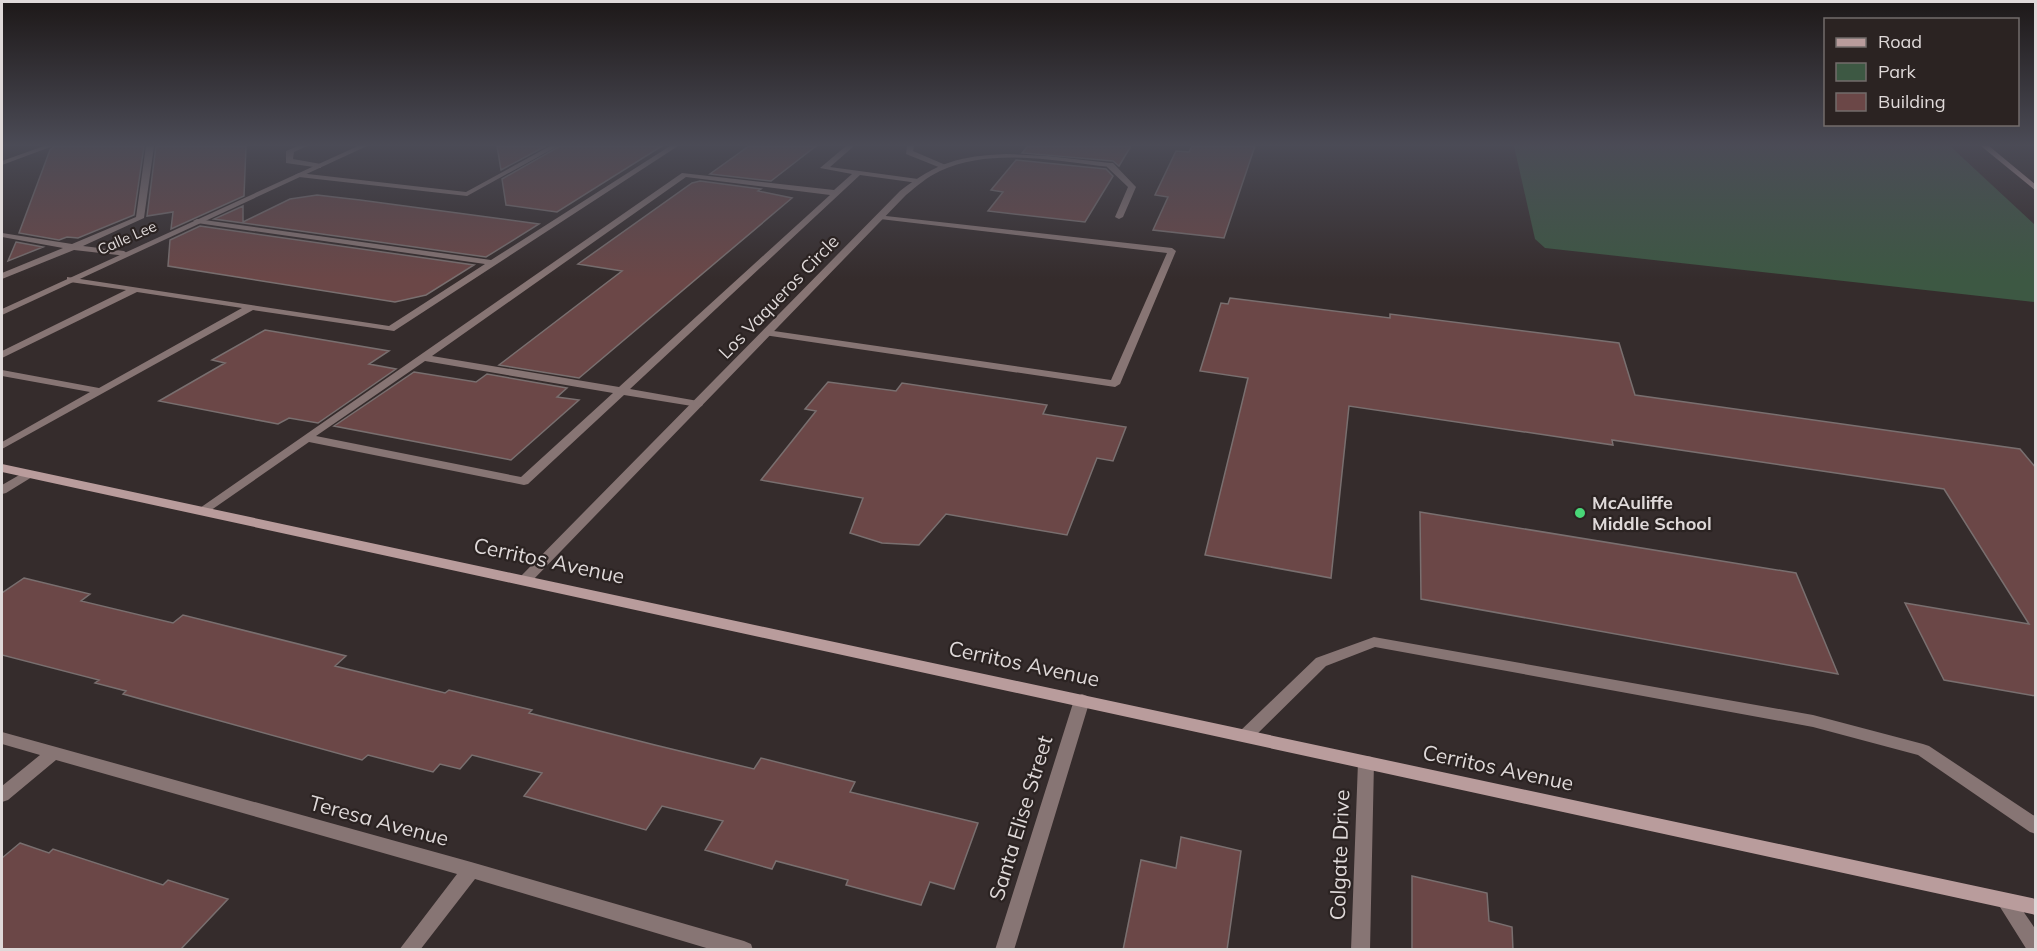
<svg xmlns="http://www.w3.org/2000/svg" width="2037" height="951" viewBox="0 0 2037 951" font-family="Mulish,sans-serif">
	<rect width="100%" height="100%" fill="#352c2c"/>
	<path fill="#3d5843" d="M 1514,146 L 1950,146 L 2035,225 L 2035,302 L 1545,248 L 1535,239 Z"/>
	<path fill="#6b4747" stroke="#796f6f" stroke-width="1.5" d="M 55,146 L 144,146 L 134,215 L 78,238 L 67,237 L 59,240 L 19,233 L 50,150 Z
		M 156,146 L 246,146 L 244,196 L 171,229 L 173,212 L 147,216 Z
		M 497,146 L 546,146 L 501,170 Z
		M 560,146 L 662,146 L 557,212 L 506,205 L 502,179 Z
		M 749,146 L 816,146 L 771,181 L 710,174 Z
		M 1028,146 L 1131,146 L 1119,166 L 1113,161 L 1022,153 Z
		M 1192,146 L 1255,146 L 1224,238 L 1153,230 L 1168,197 L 1155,195 L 1176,151 L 1189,152 Z
		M 1016,160 L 1106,169 L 1113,176 L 1085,222 L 988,211 L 1003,192 L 991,190 Z
		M 700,181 L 761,189 L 758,191 L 792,198 L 579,378 L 499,365 L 622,271 L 578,264 L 692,183 Z
		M 317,195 L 360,200 L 539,224 L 486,257 L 214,219 L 243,206 L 243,222 L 290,199 Z
		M 200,226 L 474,265 L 426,295 L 395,302 L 168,266 L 170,240 Z
		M 16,242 L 43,247 L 8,261 Z
		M 1230,298 L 1390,318 L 1390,314 L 1619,343 L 1635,395 L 2020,449 L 2036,468 L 2036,696 L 1944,680 L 1905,603 L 2029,624 L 1944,489 L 1612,440 L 1613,445 L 1349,406 L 1331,578 L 1205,555 L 1248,378 L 1200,371 L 1221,303 L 1228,304 Z
		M 265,330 L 389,351 L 369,364 L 396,369 L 318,423 L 289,418 L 278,424 L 159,401 L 225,363 L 212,360 Z
		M 414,372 L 476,382 L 487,374 L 567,388 L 557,397 L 579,400 L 511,460 L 334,426 Z
		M 828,382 L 896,391 L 902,383 L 1047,405 L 1043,414 L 1126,427 L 1113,461 L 1097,458 L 1067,535 L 946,514 L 919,545 L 882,543 L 850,533 L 863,498 L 761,480 L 816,411 L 805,409 Z
		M 1420,512 L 1796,573 L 1838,674 L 1421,599 Z
		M 24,578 L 90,594 L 81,601 L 173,623 L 183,615 L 346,656 L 335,666 L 445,693 L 449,690 L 532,710 L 529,713 L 655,745 L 754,769 L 761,758 L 855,782 L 850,792 L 978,823 L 954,889 L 930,882 L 921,905 L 846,885 L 848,880 L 776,861 L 772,869 L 705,850 L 723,821 L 662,806 L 646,830 L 524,796 L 542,773 L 472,755 L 460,769 L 440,764 L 433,772 L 368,755 L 362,760 L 123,694 L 126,691 L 95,683 L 99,680 L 2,655 L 2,593 Z
		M 1181,837 L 1241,851 L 1227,950 L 1123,950 L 1141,860 L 1176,868 Z
		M 20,843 L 49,853 L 53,849 L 163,885 L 168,880 L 228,899 L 180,950 L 2,950 L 2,858 Z
		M 1412,876 L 1487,893 L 1489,921 L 1512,927 L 1513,950 L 1412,950 Z"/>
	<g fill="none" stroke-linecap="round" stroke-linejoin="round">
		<path fill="#877574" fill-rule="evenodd" d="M 44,146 L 53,146 L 2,165 L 2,161 Z
			M 146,146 L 154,146 L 144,218 L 83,246 L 124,251 L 128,254 L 127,256 L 74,250 L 2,279 L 2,273 L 63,248 L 2,237 L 2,233 L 72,244 L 136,217 Z
			M 298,146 L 307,146 L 294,152 L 293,159 L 321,164 L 321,168 L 286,163 L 286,151 Z
			M 550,146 L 558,146 L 467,196 L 299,177 L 295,175 L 299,173 L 466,192 Z
			M 670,146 L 678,146 L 394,331 L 253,310 L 2,449 L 2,442 L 90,392 L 2,376 L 2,370 L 99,388 L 242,308 L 137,292 L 2,358 L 2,351 L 126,290 L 70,282 L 67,281 L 67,277 L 389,326 L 485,264 L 197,223 L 193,221 L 197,219 L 491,260 Z
			M 846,146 L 854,146 L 830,167 L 918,179 L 922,181 L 918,183 L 860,175 L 630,389 L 698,401 L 702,402 L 703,404 L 702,406 L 698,407 L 624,395 L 528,484 L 524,485 L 309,442 L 207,513 L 199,513 L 197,510 L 682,173 L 834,190 L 852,174 L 820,168 ZM 686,177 L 830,195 L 619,387 L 432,356 ZM 425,361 L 613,393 L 521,477 L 316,436 Z
			M 907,146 L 914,146 L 913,151 L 948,166 L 941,168 L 906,154 Z
			M 1107,163 L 1113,163 L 1136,187 L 1123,217 L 1119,219 L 1115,217 L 1128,187 L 1107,167 Z
			M 877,215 L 1172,248 L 1176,251 L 1120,384 L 1115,387 L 764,335 L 764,331 L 767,330 L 1111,380 L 1167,253 L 880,219 L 877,219 Z
			M 1374,637 L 1813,715 L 1923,744 L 1929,746 L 2036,817 L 2036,834 L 2030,832 L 1918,755 L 1813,727 L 1375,647 L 1326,666 L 1251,740 L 1245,742 L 1239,740 L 1237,736 L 1239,732 L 1316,658 Z
			M 2006,893 L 2012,895 L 2036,930 L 2036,950 L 2027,950 L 2000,907 L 1997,901 L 2000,895 Z"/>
		<path fill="#877574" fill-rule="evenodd" d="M 358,146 L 367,146 L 2,315 L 2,309 Z
			M 1006,154 L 1048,156 L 1110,163 L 1114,165 L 1110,167 C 1056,161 992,147 940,171 C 927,177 917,186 906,195 L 531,582 L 521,582 L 519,579 L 521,576 L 900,191 C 938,162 959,156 1006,154 Z
			M 28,470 L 34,474 L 32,477 L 6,493 L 2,494 L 2,485 Z
			M 1082,694 L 1087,696 L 1090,700 L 1014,950 L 995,950 L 1074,700 L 1077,696 Z
			M 2,732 L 471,862 L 744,941 L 751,944 L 753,950 L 713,950 L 475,879 L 420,950 L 399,950 L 457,874 L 56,760 L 8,800 L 2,802 L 2,786 L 40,755 L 2,744 Z
			M 1366,756 L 1372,757 L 1374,762 L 1370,950 L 1351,950 L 1358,762 L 1360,757 Z"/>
		<path fill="#b99c9c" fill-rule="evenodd" d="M 1981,146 L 1989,146 L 2036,185 L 2036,191 Z
			M 2,464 L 2036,899 L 2036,915 L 2,472 Z"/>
	</g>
	<linearGradient id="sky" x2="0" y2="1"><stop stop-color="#1d1818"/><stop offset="0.52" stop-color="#4b4b56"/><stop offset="1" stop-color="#4b4b56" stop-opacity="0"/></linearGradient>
	<rect width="2037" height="279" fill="url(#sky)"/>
	<circle fill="#49d778" stroke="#2b2322" stroke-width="2" cx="1580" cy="513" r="6"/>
	<g text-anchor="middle" stroke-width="4.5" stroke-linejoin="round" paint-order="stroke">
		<g font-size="15" fill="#dfd9d9" stroke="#2b2322">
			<text transform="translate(127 238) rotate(-24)" y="5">Calle Lee</text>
		</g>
		<g font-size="18" fill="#dfd9d9" stroke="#2b2322">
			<text transform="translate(779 297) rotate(-46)" y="6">Los Vaqueros Circle</text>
		</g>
		<g font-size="18" font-weight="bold" fill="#dfd9d9" stroke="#2b2322" text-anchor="start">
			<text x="1592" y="509">McAuliffe<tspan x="1592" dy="21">Middle School</tspan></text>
		</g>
		<g font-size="21" fill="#dfd9d9" stroke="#2b2322">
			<text transform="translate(549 561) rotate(12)" y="7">Cerritos Avenue</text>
			<text transform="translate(1024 664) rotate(12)" y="7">Cerritos Avenue</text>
			<text transform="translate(1498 768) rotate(12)" y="7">Cerritos Avenue</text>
			<text transform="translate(1021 818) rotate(-73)" y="7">Santa Elise Street</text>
			<text transform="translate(379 821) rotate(15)" y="7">Teresa Avenue</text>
			<text transform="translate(1340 855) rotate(-88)" y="7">Colgate Drive</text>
		</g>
	</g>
	<rect width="2037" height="951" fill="none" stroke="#dfd9d9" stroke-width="6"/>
	<rect x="1824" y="18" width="195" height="108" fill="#2b2322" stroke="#736c6b" stroke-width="1.5"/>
	<rect x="1836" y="38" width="30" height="9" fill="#b99c9c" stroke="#736c6b" stroke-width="1.5"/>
	<text x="1878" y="48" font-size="18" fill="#dfd9d9">Road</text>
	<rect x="1836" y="63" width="30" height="18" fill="#3d5843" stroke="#736c6b" stroke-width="1.5"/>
	<text x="1878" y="78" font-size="18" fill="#dfd9d9">Park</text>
	<rect x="1836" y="93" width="30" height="18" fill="#6b4747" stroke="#736c6b" stroke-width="1.5"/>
	<text x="1878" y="108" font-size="18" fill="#dfd9d9">Building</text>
</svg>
